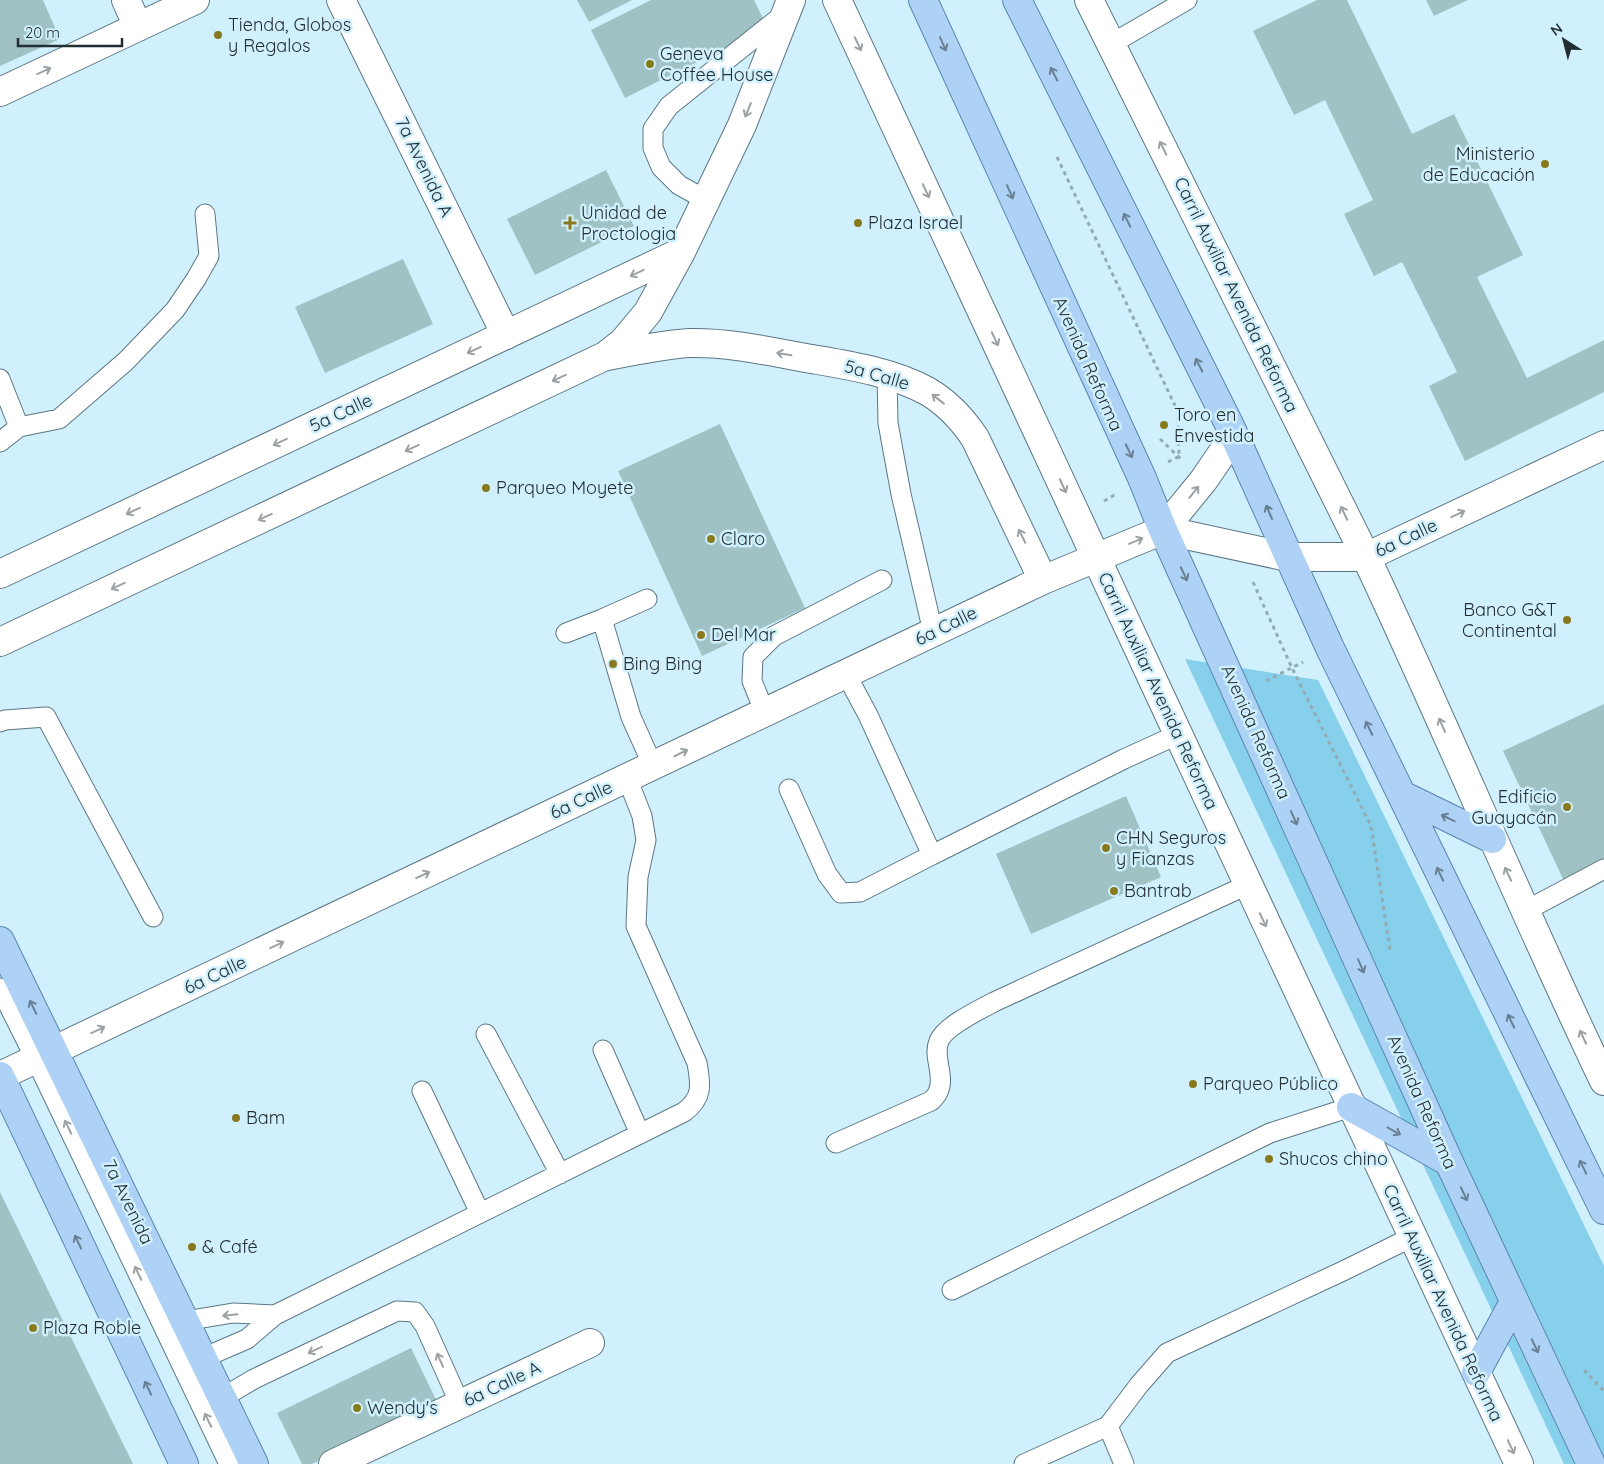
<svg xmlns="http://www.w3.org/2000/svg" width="1604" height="1464" viewBox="0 0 1604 1464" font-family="Quicksand,sans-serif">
	<rect width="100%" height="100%" fill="#d1f0fd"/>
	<path fill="#86d0ec" d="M 1185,659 L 1318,680 L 1604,1266 L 1604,1464 L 1564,1464 Z"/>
	<path fill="#a0c2c4" d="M 0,0 L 43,0 L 60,39 L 0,66 Z
		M 577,0 L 632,0 L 589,22 Z
		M 651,0 L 754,0 L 767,27 L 625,98 L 591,30 Z
		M 1317,0 L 1347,0 L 1412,134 L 1454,114 L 1523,255 L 1477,277 L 1527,378 L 1604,340 L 1604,392 L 1465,461 L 1429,386 L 1457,372 L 1402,262 L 1374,276 L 1344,214 L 1373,200 L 1325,100 L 1294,115 L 1253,31 Z
		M 1426,0 L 1468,0 L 1434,16 Z
		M 606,170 L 634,226 L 535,275 L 507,219 Z
		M 403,259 L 433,324 L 325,373 L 295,307 Z
		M 720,424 L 805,608 L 702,656 L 618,471 Z
		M 1604,704 L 1604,862 L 1564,881 L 1503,751 Z
		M 1126,796 L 1161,877 L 1031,934 L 996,854 Z
		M 0,1192 L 133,1464 L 0,1464 Z
		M 411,1348 L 438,1404 L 312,1464 L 302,1464 L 277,1413 Z"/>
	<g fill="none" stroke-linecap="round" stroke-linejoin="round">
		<defs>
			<path id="lane" d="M 1111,44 L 1187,0
				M 706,200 L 679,185 L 661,167 L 653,148 L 653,129 L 669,106 L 784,14
				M 887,375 L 888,423 L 901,494 L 933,632
				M 0,379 L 19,427 L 0,442
				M 19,427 L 59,419 L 126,361 L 175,310 L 196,279 L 209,256 L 205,214
				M 602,619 L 647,599
				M 566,633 L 602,619 L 631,717 L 653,766
				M 846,674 L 868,715 L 932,855 L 1124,759 L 1179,734
				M 765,713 L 752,681 L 753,657 L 774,636 L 882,580
				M 0,722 L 5,720 L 46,717 L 153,917
				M 789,789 L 827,874 L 841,893 L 860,892 L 932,855
				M 1525,911 L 1604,869
				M 0,988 L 36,1060 L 229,1464
				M 486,1034 L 560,1174
				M 603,1050 L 640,1134
				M 422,1091 L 480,1213
				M 836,1143 L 931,1101 C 933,1099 937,1095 938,1092 C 946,1076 932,1057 939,1041 C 945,1026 979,1010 994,1002 L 1247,885
				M 952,1290 L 1270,1133 L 1351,1107
				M 185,1321 L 233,1313 L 275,1315
				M 203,1358 L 247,1339 L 275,1315 L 684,1112 C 703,1098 701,1085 697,1063 L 636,926 L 638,877 L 646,840 L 642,816 L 627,778
				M 222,1398 L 254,1379 L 397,1311 L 415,1312 L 425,1326 L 460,1404
				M 1108,1426 L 1124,1464
				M 1024,1464 L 1108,1426 L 1139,1385 L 1167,1353 L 1343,1271 L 1412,1237"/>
			<path id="street" d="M 126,0 L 138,27
				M 341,0 L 506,335
				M 0,92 L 195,0
				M 333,1464 L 590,1343"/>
			<path id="secondary" d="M 837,0 C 1064,488 1290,977 1519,1464
				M 1089,0 L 1366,557 C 1448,731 1521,908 1604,1081
				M 605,356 L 623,342 L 648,312 L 681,252 L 742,125 L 791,0
				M 1163,530 L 1288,557 L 1366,557 L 1604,445
				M 0,574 L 681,252
				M 0,642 L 603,357 C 632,351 660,345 689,343 C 728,342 768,351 806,358 C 846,365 890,371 927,391 C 946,402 963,420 975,438 L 1043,580
				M 0,1076 L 1043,580 L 1163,530 L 1203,481 L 1234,436"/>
			<path id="primary" d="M 923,0 L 1142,478 L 1163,530 L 1449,1162 L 1591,1464
				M 1017,0 L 1230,426 L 1330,648 L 1604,1210
				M 1402,795 L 1492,839
				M 0,941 L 254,1464
				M 0,1076 L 184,1464
				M 1351,1107 L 1449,1162
				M 1476,1372 L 1514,1302"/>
		</defs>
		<use href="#lane" stroke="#5b7783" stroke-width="21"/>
		<use href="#street" stroke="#5b7783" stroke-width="30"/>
		<use href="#secondary" stroke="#5b7783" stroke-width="30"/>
		<use href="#primary" stroke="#5985ae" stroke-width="30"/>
		<path stroke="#93abb5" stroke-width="3" stroke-dasharray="4 4" stroke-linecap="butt" d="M 1057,157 L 1178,412 L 1179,456
			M 1160,439 L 1181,459
			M 1168,462 L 1180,456
			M 1104,501 L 1116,494
			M 1253,582 L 1292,668 L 1371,826 L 1390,950
			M 1266,681 L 1303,662
			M 1584,1370 L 1604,1391"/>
		<use href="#lane" stroke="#fff" stroke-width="19"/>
		<use href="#street" stroke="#fff" stroke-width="28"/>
		<use href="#secondary" stroke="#fff" stroke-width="28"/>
		<use href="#primary" stroke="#add2f6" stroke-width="28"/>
	</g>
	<defs><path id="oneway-shaft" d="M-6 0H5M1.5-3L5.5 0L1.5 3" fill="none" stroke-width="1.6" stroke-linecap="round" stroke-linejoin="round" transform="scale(1.25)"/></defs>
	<g stroke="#9ca1a3">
		<use href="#oneway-shaft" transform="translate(858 44) rotate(65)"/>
		<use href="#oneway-shaft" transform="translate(44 71) rotate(-25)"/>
		<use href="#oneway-shaft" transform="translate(748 110) rotate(112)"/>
		<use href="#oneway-shaft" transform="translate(1163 148) rotate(-116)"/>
		<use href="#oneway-shaft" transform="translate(926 191) rotate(65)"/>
		<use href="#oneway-shaft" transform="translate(637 273) rotate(155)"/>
		<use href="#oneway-shaft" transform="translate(995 339) rotate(65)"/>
		<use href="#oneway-shaft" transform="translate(474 350) rotate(155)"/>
		<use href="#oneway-shaft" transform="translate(784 354) rotate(-170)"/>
		<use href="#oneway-shaft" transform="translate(559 378) rotate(155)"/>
		<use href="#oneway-shaft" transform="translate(938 399) rotate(-142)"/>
		<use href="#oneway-shaft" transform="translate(280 442) rotate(155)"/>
		<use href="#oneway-shaft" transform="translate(412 448) rotate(155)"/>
		<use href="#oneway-shaft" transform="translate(1063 486) rotate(65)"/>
		<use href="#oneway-shaft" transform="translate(1194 492) rotate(-51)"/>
		<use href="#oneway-shaft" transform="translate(133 511) rotate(155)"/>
		<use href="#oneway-shaft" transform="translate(1344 513) rotate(-116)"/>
		<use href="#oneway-shaft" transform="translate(1458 514) rotate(-25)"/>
		<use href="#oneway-shaft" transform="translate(265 517) rotate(155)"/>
		<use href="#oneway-shaft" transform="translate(1022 536) rotate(-116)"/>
		<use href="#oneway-shaft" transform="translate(1136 541) rotate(-23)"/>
		<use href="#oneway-shaft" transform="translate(118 586) rotate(155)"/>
		<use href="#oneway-shaft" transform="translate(1442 725) rotate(-114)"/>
		<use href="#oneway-shaft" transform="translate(681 753) rotate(-26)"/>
		<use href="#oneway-shaft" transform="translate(1508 874) rotate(-115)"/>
		<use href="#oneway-shaft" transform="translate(423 875) rotate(-25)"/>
		<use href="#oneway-shaft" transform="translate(1263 920) rotate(65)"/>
		<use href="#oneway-shaft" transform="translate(277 945) rotate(-25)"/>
		<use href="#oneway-shaft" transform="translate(98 1030) rotate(-25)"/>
		<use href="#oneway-shaft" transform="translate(1583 1037) rotate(-115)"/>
		<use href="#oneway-shaft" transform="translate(68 1127) rotate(-116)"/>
		<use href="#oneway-shaft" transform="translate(138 1273) rotate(-116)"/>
		<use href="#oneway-shaft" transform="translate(230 1315) rotate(174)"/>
		<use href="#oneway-shaft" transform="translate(315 1350) rotate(155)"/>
		<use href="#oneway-shaft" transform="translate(440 1360) rotate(-114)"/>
		<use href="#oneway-shaft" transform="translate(208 1420) rotate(-116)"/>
		<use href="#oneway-shaft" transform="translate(1511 1447) rotate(65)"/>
	</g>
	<g stroke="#688094">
		<use href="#oneway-shaft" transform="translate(943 44) rotate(66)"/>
		<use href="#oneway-shaft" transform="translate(1054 74) rotate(-117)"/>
		<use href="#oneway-shaft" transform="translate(1010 192) rotate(66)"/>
		<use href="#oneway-shaft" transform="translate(1127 220) rotate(-117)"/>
		<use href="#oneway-shaft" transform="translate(1199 365) rotate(-117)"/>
		<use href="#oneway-shaft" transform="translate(1129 451) rotate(64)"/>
		<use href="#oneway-shaft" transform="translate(1269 512) rotate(-114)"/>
		<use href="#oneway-shaft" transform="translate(1184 574) rotate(65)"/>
		<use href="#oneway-shaft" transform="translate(1369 728) rotate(-116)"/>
		<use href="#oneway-shaft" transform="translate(1294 818) rotate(66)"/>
		<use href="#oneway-shaft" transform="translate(1448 818) rotate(-154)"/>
		<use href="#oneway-shaft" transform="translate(1440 874) rotate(-116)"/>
		<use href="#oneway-shaft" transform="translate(1361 966) rotate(66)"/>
		<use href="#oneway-shaft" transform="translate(33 1007) rotate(-116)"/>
		<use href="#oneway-shaft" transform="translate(1511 1021) rotate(-116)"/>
		<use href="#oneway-shaft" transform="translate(1394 1131) rotate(29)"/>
		<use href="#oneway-shaft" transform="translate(1583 1167) rotate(-116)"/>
		<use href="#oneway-shaft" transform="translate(1464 1194) rotate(65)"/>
		<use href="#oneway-shaft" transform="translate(78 1242) rotate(-115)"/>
		<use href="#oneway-shaft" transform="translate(1535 1346) rotate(65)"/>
		<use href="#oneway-shaft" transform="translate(148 1388) rotate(-115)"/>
	</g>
	<g fill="#88791d" stroke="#d1f0fd" stroke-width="2">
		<circle cx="218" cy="35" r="5"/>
		<circle cx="650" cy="64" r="5"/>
		<circle cx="1545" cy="164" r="5"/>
		<path d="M567.5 215.5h5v5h5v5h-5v5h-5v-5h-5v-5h5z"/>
		<circle cx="858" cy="223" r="5"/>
		<circle cx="1164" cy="425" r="5"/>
		<circle cx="486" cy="488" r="5"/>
		<circle cx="711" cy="539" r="5"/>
		<circle cx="1567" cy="620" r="5"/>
		<circle cx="701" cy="635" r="5"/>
		<circle cx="613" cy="664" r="5"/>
		<circle cx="1567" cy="807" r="5"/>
		<circle cx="1106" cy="848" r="5"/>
		<circle cx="1114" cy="891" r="5"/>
		<circle cx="1193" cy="1084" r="5"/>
		<circle cx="236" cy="1118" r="5"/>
		<circle cx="1269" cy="1159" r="5"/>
		<circle cx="192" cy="1247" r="5"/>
		<circle cx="33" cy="1328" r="5"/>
		<circle cx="357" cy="1408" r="5"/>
	</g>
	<g text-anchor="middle" stroke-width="5" stroke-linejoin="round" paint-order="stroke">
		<g font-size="18" fill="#222e32" stroke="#d1f0fd" text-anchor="start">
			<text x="228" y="31">Tienda, Globos<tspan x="228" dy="21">y Regalos</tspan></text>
			<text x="660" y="60">Geneva<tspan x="660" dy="21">Coffee House</tspan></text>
			<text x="1535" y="160" text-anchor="end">Ministerio<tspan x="1535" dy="21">de Educación</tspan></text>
			<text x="581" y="219">Unidad de<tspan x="581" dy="21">Proctologia</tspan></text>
			<text x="868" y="229">Plaza Israel</text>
			<text x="1174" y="421">Toro en<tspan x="1174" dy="21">Envestida</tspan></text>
			<text x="496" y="494">Parqueo Moyete</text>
			<text x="721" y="545">Claro</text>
			<text x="1557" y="616" text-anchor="end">Banco G&amp;T<tspan x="1557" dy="21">Continental</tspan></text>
			<text x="711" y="641">Del Mar</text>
			<text x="623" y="670">Bing Bing</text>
			<text x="1557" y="803" text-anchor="end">Edificio<tspan x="1557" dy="21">Guayacán</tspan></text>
			<text x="1116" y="844">CHN Seguros<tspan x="1116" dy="21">y Fianzas</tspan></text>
			<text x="1124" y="897">Bantrab</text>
			<text x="1203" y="1090">Parqueo Público</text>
			<text x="246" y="1124">Bam</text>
			<text x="1279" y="1165">Shucos chino</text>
			<text x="202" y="1253">&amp; Café</text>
			<text x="43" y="1334">Plaza Roble</text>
			<text x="367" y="1414">Wendy's</text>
		</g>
		<g font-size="18" fill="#222e32" stroke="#d1f0fd">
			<text transform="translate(424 167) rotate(64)" y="6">7a Avenida A</text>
			<text transform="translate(1236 295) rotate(64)" y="6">Carril Auxiliar Avenida Reforma</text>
			<text transform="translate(1088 364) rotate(66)" y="6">Avenida Reforma</text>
			<text transform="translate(877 375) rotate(16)" y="6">5a Calle</text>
			<text transform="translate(341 413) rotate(-25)" y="6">5a Calle</text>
			<text transform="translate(1406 538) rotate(-25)" y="6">6a Calle</text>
			<text transform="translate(946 626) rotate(-26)" y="6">6a Calle</text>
			<text transform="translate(1158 691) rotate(65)" y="6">Carril Auxiliar Avenida Reforma</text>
			<text transform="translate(1256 732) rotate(66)" y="6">Avenida Reforma</text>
			<text transform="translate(581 800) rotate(-25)" y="6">6a Calle</text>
			<text transform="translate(215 975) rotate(-25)" y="6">6a Calle</text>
			<text transform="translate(1422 1102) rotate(66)" y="6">Avenida Reforma</text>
			<text transform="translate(128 1202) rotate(64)" y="6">7a Avenida</text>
			<text transform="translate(1443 1303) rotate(65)" y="6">Carril Auxiliar Avenida Reforma</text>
			<text transform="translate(502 1384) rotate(-25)" y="6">6a Calle A</text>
		</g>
	</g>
	<g transform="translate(1564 40) rotate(324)" stroke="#d1f0fd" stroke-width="4" paint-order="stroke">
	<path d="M0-4L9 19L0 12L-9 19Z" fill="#222e32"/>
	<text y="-8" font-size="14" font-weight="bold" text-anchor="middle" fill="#222e32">N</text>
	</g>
	<path d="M18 38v8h104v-8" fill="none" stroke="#222e32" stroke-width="2.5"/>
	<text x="25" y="38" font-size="15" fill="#222e32" stroke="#d1f0fd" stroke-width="4" paint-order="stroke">20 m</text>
</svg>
